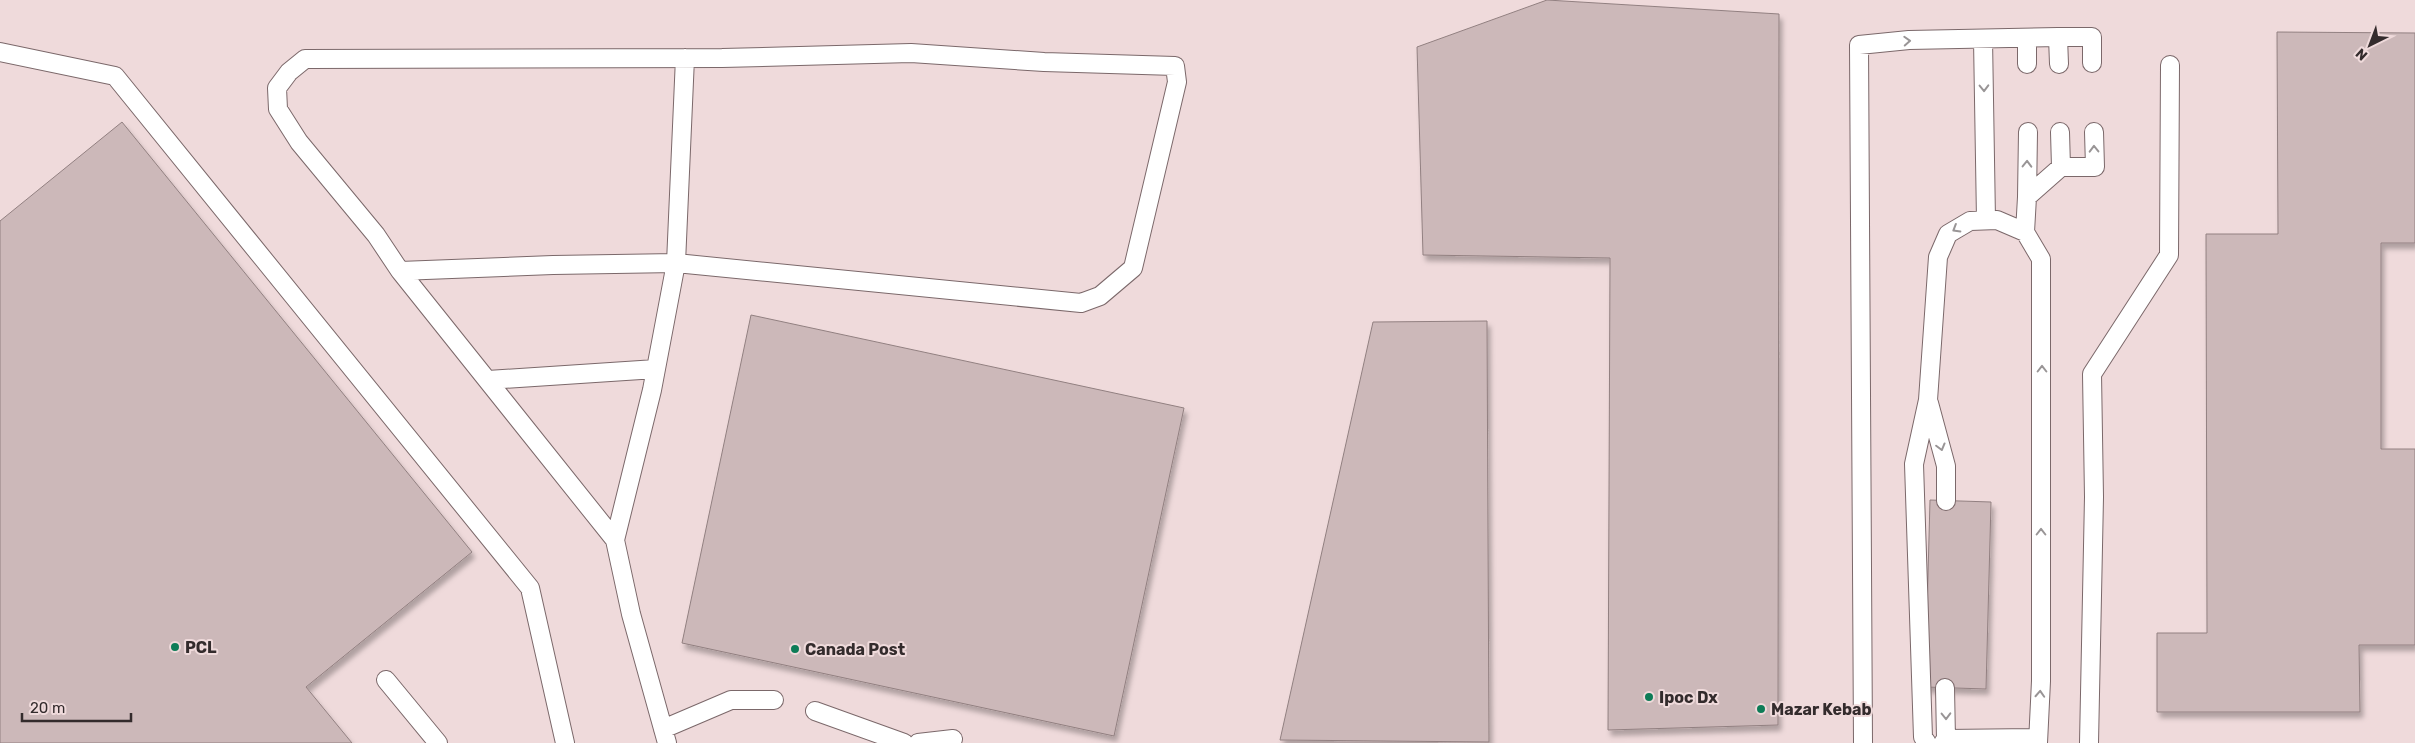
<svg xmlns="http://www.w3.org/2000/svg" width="2415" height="743" viewBox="0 0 2415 743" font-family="Rubik,sans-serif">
	<defs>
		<filter id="shadow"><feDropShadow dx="3" dy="5.5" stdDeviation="2.5" flood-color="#0004"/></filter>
	</defs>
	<rect width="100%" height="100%" fill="#efdadb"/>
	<path fill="#ccb8b9" stroke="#928081" filter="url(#shadow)" d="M 1547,0 L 1779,14 L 1778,725 L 1608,730 L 1610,258 L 1423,255 L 1417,47 Z
		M 2277,32 L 2415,33 L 2415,243 L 2381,243 L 2381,449 L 2415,449 L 2415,645 L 2359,645 L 2360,712 L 2157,712 L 2157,633 L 2207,633 L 2206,234 L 2278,234 Z
		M 122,122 L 472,552 L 306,687 L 352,743 L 0,743 L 0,221 Z
		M 751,315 L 1184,408 L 1114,736 L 682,643 Z
		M 1487,321 L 1489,742 L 1280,740 L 1373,322 Z
		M 1930,500 L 1991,502 L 1986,689 L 1925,687 Z"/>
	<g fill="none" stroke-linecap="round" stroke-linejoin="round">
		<defs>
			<path id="lane" d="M 2058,37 L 2092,37 L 2092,63
				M 2027,38 L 2027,64
				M 1983,39 L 1986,220
				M 0,52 L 115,76 L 530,588 L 565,743
				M 911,53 L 1044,62 L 1175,66 L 1177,82 L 1133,268 L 1100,296 L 1081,303 L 676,263 L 553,265 L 400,271 L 376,235 L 299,142 L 278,109 L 277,88 L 289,72 L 305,59 L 722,58 Z
				M 2061,167 L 2095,167 L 2094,132
				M 2027,197 L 2028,132
				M 2025,232 L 2027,197 L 2061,167 L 2060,132
				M 400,271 L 615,540
				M 488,380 L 656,369
				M 1929,403 L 1946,466 L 1946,501
				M 386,680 L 438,743
				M 815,711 L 904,743
				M 663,729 L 731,700 L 774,700
				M 1946,739 L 2038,738
				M 667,743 L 631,614 L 615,540 L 652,390 L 676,263 L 685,58
				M 918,743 L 953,739
				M 1863,743 L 1859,45 L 1909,40 L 2058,37 L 2059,64
				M 1927,743 L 1923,737 L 1914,464 L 1928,400 L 1938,257 L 1948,234 L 1970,221 L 1997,220 L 2025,232 L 2041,259 L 2041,681 L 2038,743
				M 1943,743 L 1946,739 L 1945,688
				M 2089,743 L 2094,497 L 2092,374 L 2169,255 L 2170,65"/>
		</defs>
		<use href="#lane" stroke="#7b686a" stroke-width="20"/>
		<use href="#lane" stroke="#fff" stroke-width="18"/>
	</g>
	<defs><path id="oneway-chevron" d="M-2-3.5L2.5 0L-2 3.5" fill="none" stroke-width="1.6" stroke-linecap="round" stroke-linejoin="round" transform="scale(1.25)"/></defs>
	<g stroke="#999596">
		<use href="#oneway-chevron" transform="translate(1907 41) rotate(-3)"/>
		<use href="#oneway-chevron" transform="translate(1984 88) rotate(89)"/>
		<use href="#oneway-chevron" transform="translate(2094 149) rotate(-91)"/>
		<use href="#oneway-chevron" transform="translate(2027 164) rotate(-89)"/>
		<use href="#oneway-chevron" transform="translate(1956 229) rotate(149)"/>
		<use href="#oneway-chevron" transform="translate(2042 369) rotate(-90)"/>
		<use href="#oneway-chevron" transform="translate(1941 447) rotate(75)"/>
		<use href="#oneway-chevron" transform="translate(2041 532) rotate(-90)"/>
		<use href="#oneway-chevron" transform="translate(2040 694) rotate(-87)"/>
		<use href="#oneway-chevron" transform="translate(1946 716) rotate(89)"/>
	</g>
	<g fill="#0d7c57" stroke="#efdadb" stroke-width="2">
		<circle cx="175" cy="647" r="5"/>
		<circle cx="795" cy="649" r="5"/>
		<circle cx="1649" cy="697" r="5"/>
		<circle cx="1761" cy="709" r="5"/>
	</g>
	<g text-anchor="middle" stroke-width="4" stroke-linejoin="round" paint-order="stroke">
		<g font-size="16" font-weight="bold" fill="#332b2c" stroke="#efdadb" text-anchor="start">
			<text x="185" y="653">PCL</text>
			<text x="805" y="655">Canada Post</text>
			<text x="1659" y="703">Ipoc Dx</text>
			<text x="1771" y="715">Mazar Kebab</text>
		</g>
	</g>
	<g transform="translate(2370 45) rotate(222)" stroke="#efdadb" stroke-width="4" paint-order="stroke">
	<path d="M0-4L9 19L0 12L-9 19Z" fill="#332b2c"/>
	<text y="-8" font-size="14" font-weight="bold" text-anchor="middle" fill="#332b2c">N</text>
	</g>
	<path d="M22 713v8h109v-8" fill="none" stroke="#332b2c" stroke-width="2.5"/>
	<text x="30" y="713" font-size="15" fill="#332b2c" stroke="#efdadb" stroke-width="4" paint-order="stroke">20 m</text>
</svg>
